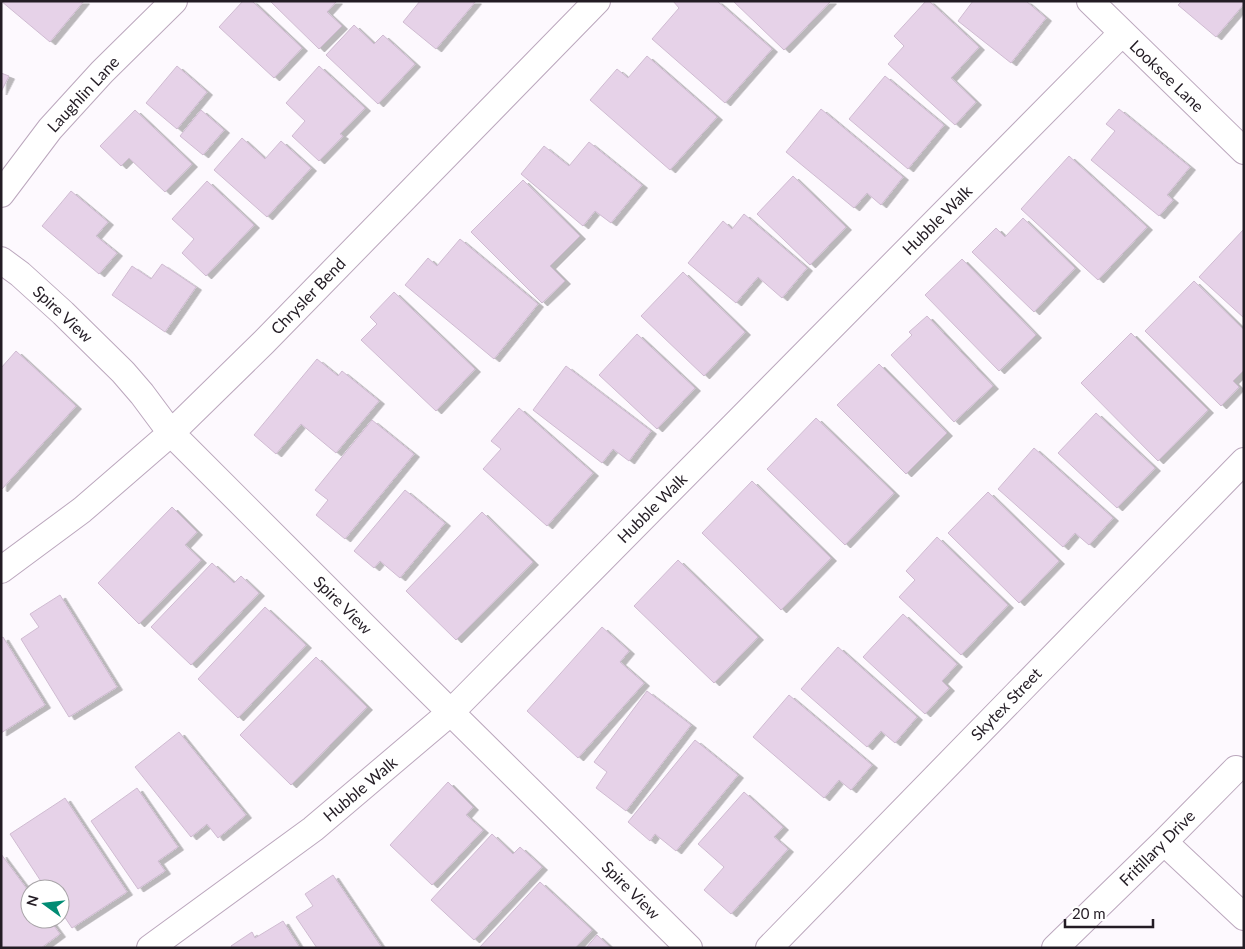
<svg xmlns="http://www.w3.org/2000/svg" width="1245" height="949" viewBox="0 0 1245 949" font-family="Lato,sans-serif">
	<defs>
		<filter id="shadow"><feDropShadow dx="5.5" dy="3" stdDeviation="0" flood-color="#0004"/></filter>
	</defs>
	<rect width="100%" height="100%" fill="#fdf9fe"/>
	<path fill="#e6d2e8" stroke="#cfbbd1" filter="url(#shadow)" d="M 1,1 L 84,1 L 50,42 Z
		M 243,1 L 252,1 L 302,48 L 274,78 L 219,27 Z
		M 270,1 L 337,1 L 327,12 L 342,26 L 319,49 Z
		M 420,1 L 476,1 L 436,49 L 403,22 Z
		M 673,1 L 717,1 L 772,49 L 725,103 L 652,39 L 679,8 Z
		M 733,1 L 831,1 L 784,50 Z
		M 926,1 L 929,1 L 979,47 L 951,78 L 976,102 L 955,125 L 888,64 L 904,46 L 894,36 Z
		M 973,1 L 1026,1 L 1046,18 L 1011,63 L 958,21 Z
		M 1182,1 L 1244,1 L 1244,4 L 1216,37 L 1178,5 Z
		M 354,25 L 374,44 L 383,35 L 415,64 L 378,104 L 326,55 Z
		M 647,56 L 717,117 L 670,170 L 590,100 L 617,69 L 628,78 Z
		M 177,66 L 207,92 L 177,129 L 146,103 Z
		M 319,66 L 365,108 L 340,134 L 343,136 L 319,161 L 292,136 L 305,121 L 286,103 Z
		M 1,73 L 9,76 L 1,92 Z
		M 885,76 L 944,125 L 908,169 L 849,119 Z
		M 821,109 L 903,177 L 881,205 L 867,193 L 854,208 L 786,152 Z
		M 1119,109 L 1190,167 L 1167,195 L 1173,200 L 1159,216 L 1091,160 L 1115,131 L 1106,124 Z
		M 135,110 L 192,164 L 165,192 L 129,158 L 121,166 L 100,146 Z
		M 201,110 L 224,130 L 203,155 L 180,136 Z
		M 242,138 L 265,159 L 281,141 L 311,168 L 267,217 L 214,170 Z
		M 589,142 L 642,185 L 611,223 L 595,211 L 583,226 L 521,174 L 544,146 L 569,166 Z
		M 1069,156 L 1147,227 L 1098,280 L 1021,209 Z
		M 793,176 L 846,227 L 810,265 L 757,214 Z
		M 523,180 L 580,236 L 550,266 L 565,281 L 542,303 L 471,232 Z
		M 207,181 L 254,225 L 206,276 L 182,253 L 194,239 L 172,219 Z
		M 71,191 L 108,222 L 96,236 L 117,253 L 99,274 L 42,226 Z
		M 744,214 L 807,268 L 782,298 L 758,277 L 736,303 L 688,263 L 723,221 L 732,229 Z
		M 1023,218 L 1075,268 L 1034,312 L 972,252 L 996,228 L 1005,237 Z
		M 1244,229 L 1244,318 L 1199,277 Z
		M 460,239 L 538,304 L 494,359 L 405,285 L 428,258 L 437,266 Z
		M 962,259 L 1036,335 L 999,371 L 925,295 Z
		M 162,264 L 196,287 L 165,332 L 112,295 L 132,266 L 151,279 Z
		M 683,272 L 745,332 L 704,376 L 641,316 Z
		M 1194,281 L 1244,330 L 1244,370 L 1233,381 L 1239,387 L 1221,406 L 1145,331 Z
		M 394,292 L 475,369 L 436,411 L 361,340 L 377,324 L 370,317 Z
		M 927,316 L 993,386 L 954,422 L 891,355 L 912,335 L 909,332 Z
		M 1131,333 L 1208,410 L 1158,461 L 1081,383 Z
		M 637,334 L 695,388 L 657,429 L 599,375 Z
		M 16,351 L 76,406 L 2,489 L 1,488 L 1,368 Z
		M 317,359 L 338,376 L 342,371 L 379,401 L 336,453 L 301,424 L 276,454 L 254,435 Z
		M 879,364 L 947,433 L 906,474 L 837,405 Z
		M 566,366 L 651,431 L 629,461 L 613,449 L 602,463 L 533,410 Z
		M 519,408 L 593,473 L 547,526 L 483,469 L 501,449 L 491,441 Z
		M 1096,413 L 1155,468 L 1117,508 L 1058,453 Z
		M 816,418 L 894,493 L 845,545 L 767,469 Z
		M 372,420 L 414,454 L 345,539 L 316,515 L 328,500 L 315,490 Z
		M 1034,448 L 1113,518 L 1089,545 L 1075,533 L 1063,547 L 998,489 Z
		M 752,481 L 831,558 L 781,610 L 702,533 Z
		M 405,490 L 445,523 L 400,578 L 380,561 L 374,568 L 354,551 Z
		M 988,492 L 1059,561 L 1019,603 L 948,533 Z
		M 172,507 L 197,532 L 185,545 L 201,560 L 139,624 L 98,583 Z
		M 482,512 L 533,562 L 456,640 L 406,591 Z
		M 937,537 L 1008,605 L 961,655 L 899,597 L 915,580 L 906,571 Z
		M 678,560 L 758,637 L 714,683 L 634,606 Z
		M 212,563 L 234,583 L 241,576 L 259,593 L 191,665 L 151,627 Z
		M 60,595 L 117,687 L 69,717 L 21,639 L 39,627 L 30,614 Z
		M 265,607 L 306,645 L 238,718 L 198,679 Z
		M 903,614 L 957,664 L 942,681 L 949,688 L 925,714 L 863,657 Z
		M 602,627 L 629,651 L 620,662 L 644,683 L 578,758 L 527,711 Z
		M 3,637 L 45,705 L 1,733 L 1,638 Z
		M 838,647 L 917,717 L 895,743 L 881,731 L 867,747 L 801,689 Z
		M 316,657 L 367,707 L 291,785 L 240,735 Z
		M 647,691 L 691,725 L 626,811 L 596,788 L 607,772 L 594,762 Z
		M 789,695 L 872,765 L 851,790 L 839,780 L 824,798 L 753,737 Z
		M 179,732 L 246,815 L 218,838 L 207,824 L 191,837 L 135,767 Z
		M 695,740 L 738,775 L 676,851 L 655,834 L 650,841 L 628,822 Z
		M 448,782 L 473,807 L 466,815 L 483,830 L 432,885 L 390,845 Z
		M 137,788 L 178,847 L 158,861 L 165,871 L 138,889 L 91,821 Z
		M 744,792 L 783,827 L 774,837 L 788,849 L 731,914 L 704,890 L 724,867 L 698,844 Z
		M 65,798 L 127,892 L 72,928 L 60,910 L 60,889 L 46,889 L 10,834 Z
		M 492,834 L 513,854 L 520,847 L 542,867 L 474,940 L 431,900 Z
		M 1,854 L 30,893 L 30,919 L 49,919 L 60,934 L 41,948 L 1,948 Z
		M 333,875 L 382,948 L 317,948 L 296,917 L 313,906 L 305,894 Z
		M 540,882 L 592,930 L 575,948 L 479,948 Z
		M 283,921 L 300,948 L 232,948 L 231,946 L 252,932 L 255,938 Z
		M 597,935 L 611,948 L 586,948 Z"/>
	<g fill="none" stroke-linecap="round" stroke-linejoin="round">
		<defs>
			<path id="minor" d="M 1090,1 L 1244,151
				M 1,194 L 50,129 L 102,72 L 174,1
				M 1,260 L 20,274 L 63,313 L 123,372 L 142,394 L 171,433 L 419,681 L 689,948
				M 1,570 L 82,510 L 171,433 L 264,342 L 597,1
				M 1164,842 L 1244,917
				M 150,948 L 313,829 L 451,712 L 1122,33
				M 769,948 L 1244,461
				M 1055,948 L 1164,842 L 1236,769"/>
		</defs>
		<use href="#minor" stroke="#bba7bd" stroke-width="28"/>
		<use href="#minor" stroke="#fff" stroke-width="26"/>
	</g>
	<g text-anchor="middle" stroke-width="4.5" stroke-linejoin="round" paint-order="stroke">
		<g font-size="16" fill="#231c24" stroke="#fff">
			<text transform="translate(1167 76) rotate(44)" y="6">Looksee Lane</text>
			<text transform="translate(83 94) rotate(-47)" y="6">Laughlin Lane</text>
			<text transform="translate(937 220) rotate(-45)" y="6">Hubble Walk</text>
			<text transform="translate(308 296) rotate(-46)" y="6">Chrysler Bend</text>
			<text transform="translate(63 314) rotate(43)" y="6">Spire View</text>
			<text transform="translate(652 508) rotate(-45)" y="6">Hubble Walk</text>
			<text transform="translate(343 605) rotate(45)" y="6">Spire View</text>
			<text transform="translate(1006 704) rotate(-46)" y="6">Skytex Street</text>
			<text transform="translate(360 789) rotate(-40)" y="6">Hubble Walk</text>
			<text transform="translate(1157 848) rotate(-45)" y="6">Fritillary Drive</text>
			<text transform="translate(631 890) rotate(45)" y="6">Spire View</text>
		</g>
	</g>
	<rect width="1245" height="949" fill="none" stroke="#231c24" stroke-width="5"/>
	<g transform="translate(45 904) rotate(285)"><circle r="24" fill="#ffffff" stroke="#a7a4a7"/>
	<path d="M0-4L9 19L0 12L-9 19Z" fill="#018c74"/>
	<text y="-8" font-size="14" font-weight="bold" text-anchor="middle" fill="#231c24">N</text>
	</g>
	<path d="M1065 919v8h88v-8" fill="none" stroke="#231c24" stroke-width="2.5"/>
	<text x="1072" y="919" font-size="15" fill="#231c24" stroke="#ffffff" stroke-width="4" paint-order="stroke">20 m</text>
</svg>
